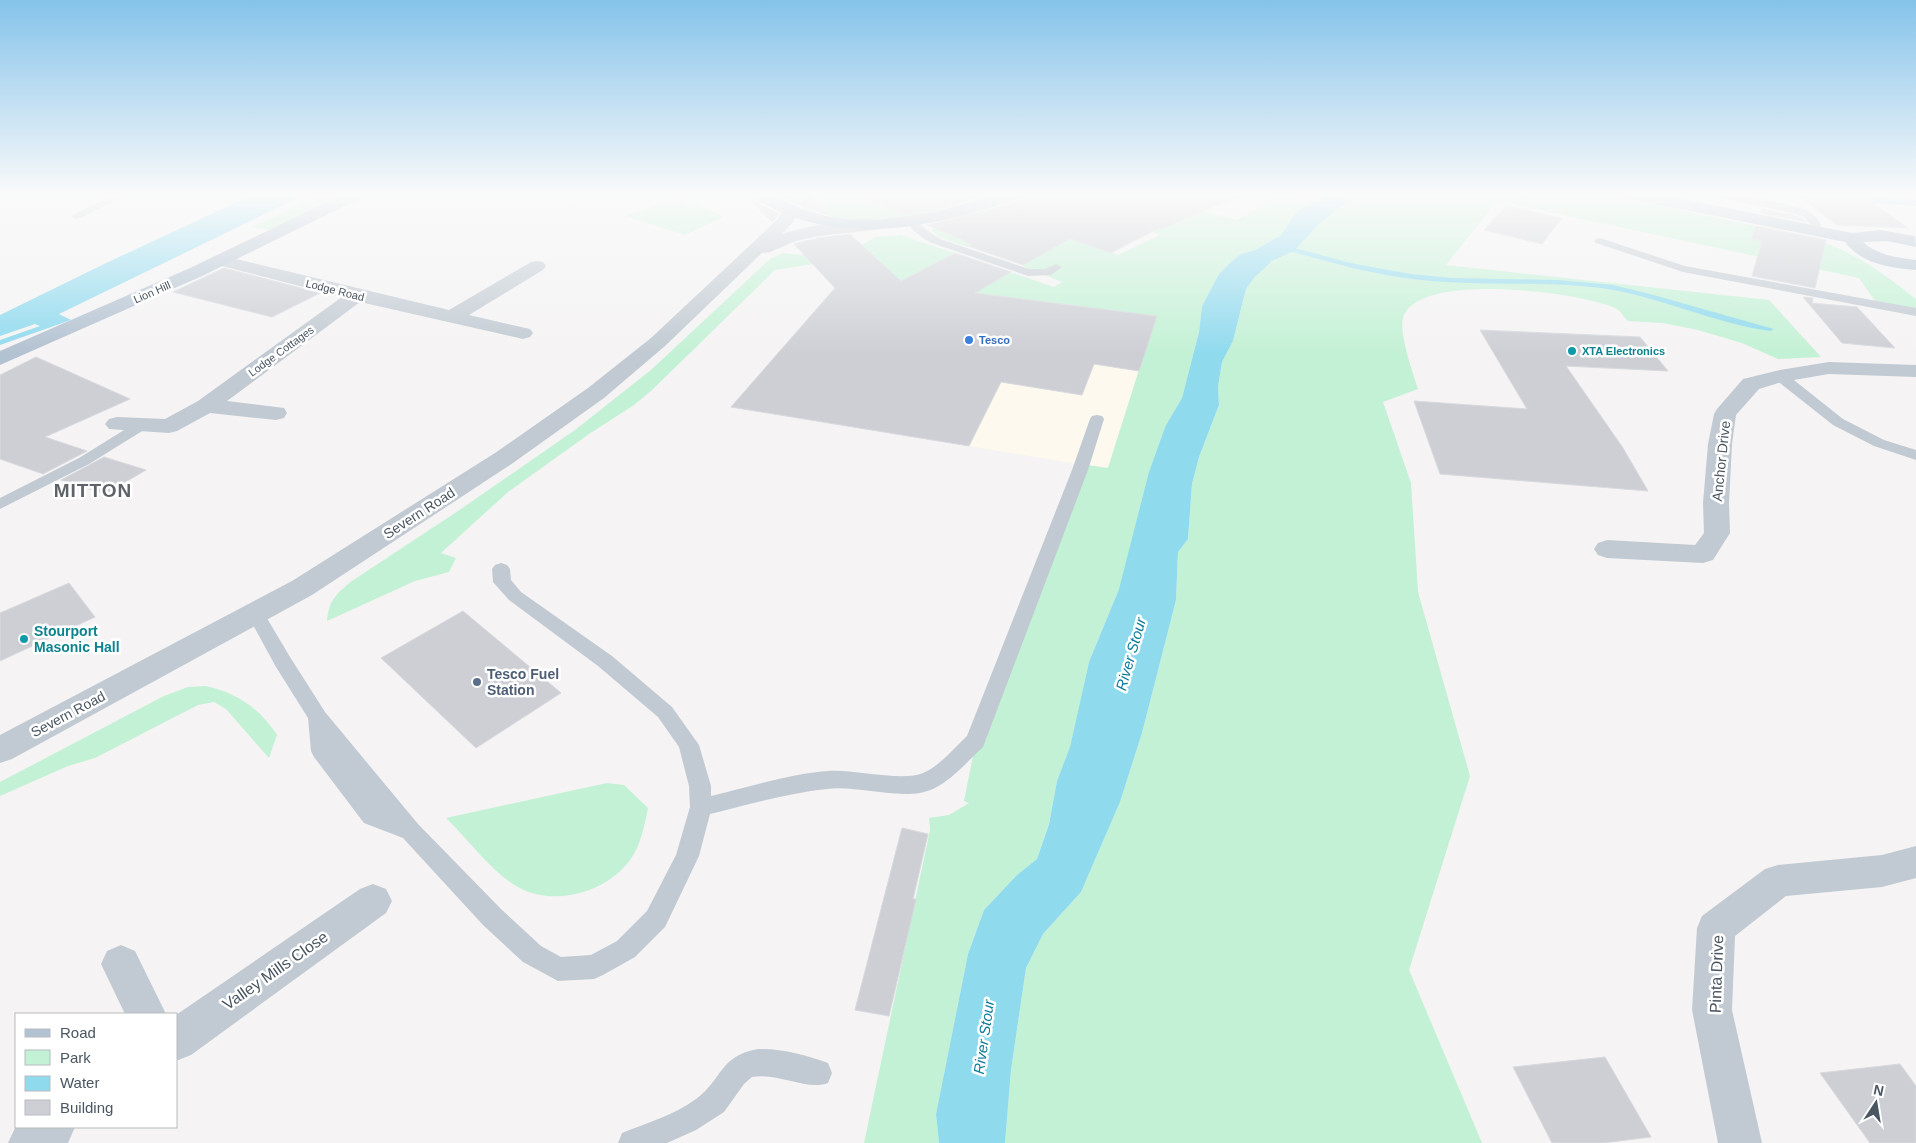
<svg xmlns="http://www.w3.org/2000/svg" width="1916" height="1143" viewBox="0 0 1916 1143" font-family="Helvetica,sans-serif">
	<rect width="100%" height="100%" fill="#f5f3f3"/>
	<path fill="#fdf9ef" d="M 539,194 L 591,194 L 565,204 Z
		M 720,194 L 737,194 L 760,206 L 749,209 Z
		M 1094,364 L 1139,371 L 1107,469 L 969,446 L 1001,382 L 1081,395 Z"/>
	<path fill="#c3f1d5" d="M 319,194 L 343,194 L 271,230 L 253,227 Z
		M 833,194 L 928,194 L 953,207 C 906,221 849,229 804,207 L 830,198 L 827,196 Z
		M 1273,194 L 1284,194 L 1313,203 L 1297,211 L 1281,235 L 1255,250 L 1241,254 L 1219,274 L 1202,306 L 1199,332 L 1182,398 L 1166,425 L 1119,589 L 1089,662 L 1070,748 L 1057,781 L 1049,823 L 1037,859 L 1017,875 L 984,910 L 968,954 L 936,1114 L 939,1143 L 864,1143 L 930,830 L 929,818 L 949,815 L 969,803 L 964,801 L 976,741 L 1081,464 L 1108,468 L 1156,316 L 904,284 L 862,245 L 875,237 L 901,235 L 1054,287 L 1062,282 L 1022,266 L 1038,256 L 984,238 L 967,247 L 938,237 L 932,230 L 937,223 L 996,205 L 1001,206 L 939,229 L 1057,234 L 1118,255 L 1160,235 L 1135,224 L 1182,205 L 1237,220 L 1276,196 Z
		M 1356,194 L 1605,194 L 1798,235 C 1846,246 1878,269 1916,299 L 1916,309 L 1875,301 L 1859,278 L 1497,201 L 1446,265 L 1769,300 L 1821,357 L 1778,359 L 1742,343 L 1698,330 L 1663,323 L 1628,321 C 1624,317 1620,310 1615,308 C 1578,292 1424,272 1404,315 C 1397,329 1413,373 1418,389 L 1383,402 L 1411,483 L 1418,592 L 1470,776 L 1409,970 L 1482,1143 L 1005,1143 L 1011,1070 L 1026,968 L 1043,934 L 1081,892 L 1120,802 L 1142,733 L 1176,600 L 1178,552 L 1188,539 L 1192,484 L 1199,457 L 1219,405 L 1218,387 L 1222,362 L 1233,341 L 1246,289 L 1254,278 L 1272,261 L 1294,251 L 1319,224 Z
		M 674,198 L 690,206 L 697,203 L 724,217 L 685,235 L 625,216 Z
		M 783,253 L 804,255 L 813,264 L 775,270 L 652,390 L 634,405 L 589,434 L 508,492 L 441,553 L 456,558 L 449,572 L 415,581 L 327,621 C 329,600 336,594 352,581 L 461,509 L 575,430 L 651,370 L 770,259 Z
		M 205,686 C 234,691 261,709 277,735 L 269,758 L 226,709 L 214,702 L 198,705 L 95,758 L 68,766 L 0,796 L 0,782 L 164,696 L 188,687 Z
		M 607,783 L 624,785 L 648,808 C 645,823 642,839 635,852 C 615,890 556,909 518,887 C 490,871 469,840 446,818 Z"/>
	<path fill="#90daee" d="M 254,194 L 306,194 L 59,314 L 71,320 L 0,345 L 0,340 L 40,326 L 35,324 L 0,336 L 0,315 L 104,264 Z
		M 1328,194 L 1356,194 L 1319,224 L 1294,251 L 1272,261 L 1254,278 L 1246,289 L 1233,341 L 1222,362 L 1218,387 L 1219,405 L 1199,457 L 1192,484 L 1188,539 L 1178,552 L 1176,600 L 1142,733 L 1120,802 L 1081,892 L 1043,934 L 1026,968 L 1011,1070 L 1005,1143 L 939,1143 L 936,1114 L 968,954 L 984,910 L 1017,875 L 1037,859 L 1049,824 L 1057,781 L 1070,747 L 1089,662 L 1119,589 L 1149,472 L 1166,425 L 1182,398 L 1199,332 L 1202,306 L 1219,274 L 1232,261 L 1241,254 L 1255,250 L 1281,235 L 1297,211 Z
		M 1765,194 L 1852,194 L 1916,200 L 1916,206 Z"/>
	<g fill="none" stroke-linecap="round" stroke-linejoin="round">
		<path fill="#90daee" fill-rule="evenodd" d="M 1279,244 L 1355,264 L 1411,274 L 1451,278 L 1558,280 L 1613,285 L 1650,294 L 1774,329 L 1770,331 C 1712,323 1659,296 1601,288 C 1545,281 1488,286 1431,281 C 1379,277 1329,262 1279,248 Z"/>
	</g>
	<path fill="#cdcfd5" stroke="#d7d9de" d="M 744,194 L 748,194 L 751,199 L 778,213 L 776,218 L 772,222 Z
		M 776,194 L 807,194 L 829,215 L 803,207 Z
		M 855,194 L 992,194 L 935,210 L 903,215 Z
		M 1027,194 L 1243,194 L 1162,229 L 1159,228 L 1111,253 L 1070,239 L 1023,265 L 968,246 L 972,244 L 927,225 L 995,208 L 1024,199 Z
		M 1797,194 L 1860,194 L 1908,228 L 1837,225 Z
		M 1506,206 L 1562,218 L 1542,244 L 1484,230 Z
		M 1762,209 L 1792,215 L 1803,219 L 1806,222 L 1761,213 Z
		M 1756,226 L 1826,240 L 1815,288 L 1752,276 L 1762,241 L 1752,239 Z
		M 850,234 L 901,281 L 955,253 L 1011,272 L 975,293 L 1157,316 L 1139,371 L 1094,364 L 1082,395 L 1001,382 L 969,446 L 731,407 L 835,288 L 794,244 L 818,238 Z
		M 224,268 L 320,293 L 272,317 L 173,292 Z
		M 1803,297 L 1813,298 L 1812,303 L 1857,307 L 1895,348 L 1842,343 Z
		M 1480,330 L 1640,337 L 1668,371 L 1566,366 L 1623,448 L 1648,491 L 1440,474 L 1414,401 L 1527,409 Z
		M 36,357 L 130,399 L 45,437 L 87,451 L 43,474 L 0,459 L 0,375 Z
		M 104,457 L 146,470 L 105,494 L 61,480 Z
		M 69,583 L 95,617 L 0,661 L 0,613 Z
		M 463,611 L 561,693 L 476,748 L 381,658 Z
		M 902,828 L 928,834 L 913,899 L 916,899 L 889,1016 L 855,1010 Z
		M 1605,1057 L 1651,1137 L 1603,1143 L 1552,1143 L 1513,1067 Z
		M 1900,1064 L 1916,1086 L 1916,1143 L 1870,1143 L 1820,1073 Z"/>
	<g fill="none" stroke-linecap="round" stroke-linejoin="round">
		<path fill="#c1cad2" fill-rule="evenodd" d="M 115,194 L 129,194 L 80,218 L 76,219 L 71,216 Z
			M 1711,194 C 1732,194 1795,202 1811,213 C 1816,216 1819,221 1821,225 L 1817,233 L 1809,233 L 1808,231 L 1811,225 L 1809,223 L 1804,217 L 1793,213 L 1716,197 Z
			M 912,220 C 918,222 931,234 940,239 L 1029,269 L 1045,269 L 1056,264 L 1062,267 L 1051,275 L 1028,276 L 932,243 C 922,238 914,232 907,223 L 908,221 Z
			M 1600,238 L 1685,266 L 1916,308 L 1916,316 L 1683,272 L 1596,243 L 1594,241 L 1596,239 Z
			M 1780,372 L 1785,373 L 1843,419 L 1884,440 L 1916,450 L 1916,460 L 1874,446 L 1833,425 L 1775,379 L 1773,376 Z
			M 1097,415 L 1102,416 L 1104,419 L 1088,470 L 983,747 C 968,761 952,780 933,789 C 904,802 859,785 827,789 C 787,793 748,805 710,814 L 699,856 L 665,927 L 635,957 L 603,975 L 594,979 L 558,981 L 523,962 L 483,925 L 403,838 L 364,823 L 314,757 L 311,751 L 308,718 L 276,667 L 247,614 L 250,610 L 256,608 L 262,610 L 290,657 L 325,712 L 418,824 L 501,909 L 541,946 L 561,957 L 591,955 L 617,941 L 647,911 L 676,855 L 690,807 L 689,786 L 679,747 L 658,717 L 598,666 L 509,600 L 493,582 L 492,569 L 495,565 L 501,563 L 507,565 L 510,569 L 511,580 L 521,592 L 612,656 L 672,707 L 699,745 L 711,786 L 711,796 C 750,787 789,774 828,771 C 853,769 903,782 923,773 C 940,766 954,748 967,736 L 1072,470 L 1090,419 L 1092,416 Z
			M 142,421 L 147,422 L 149,425 L 147,428 L 89,464 L 0,509 L 0,498 L 79,458 L 137,422 Z
			M 758,1049 C 781,1048 806,1055 828,1063 L 832,1073 L 828,1083 C 807,1091 778,1072 752,1077 L 744,1084 L 724,1112 L 696,1130 L 667,1143 L 618,1143 L 622,1133 C 647,1123 674,1115 696,1099 C 723,1079 719,1056 758,1049 Z"/>
		<path fill="#c1cad2" fill-rule="evenodd" d="M 220,255 L 449,310 L 531,262 L 537,261 L 543,262 L 546,266 L 543,270 L 469,315 L 530,329 L 533,333 L 530,337 L 523,339 L 360,302 L 227,401 L 284,408 L 287,413 L 284,418 L 276,420 L 210,413 L 177,431 L 169,433 L 109,429 L 105,424 L 109,419 L 117,417 L 165,419 L 198,401 L 342,297 L 214,264 L 211,260 L 214,256 Z
			M 1829,362 L 1916,365 L 1916,377 L 1829,374 L 1782,382 L 1759,389 L 1736,415 L 1732,444 L 1729,503 L 1730,533 L 1713,560 L 1703,563 L 1607,558 L 1598,555 L 1594,549 L 1598,543 L 1607,540 L 1695,545 L 1704,533 L 1703,503 L 1708,444 L 1714,414 L 1717,409 L 1743,379 L 1780,370 Z
			M 1916,846 L 1916,878 L 1882,887 L 1786,896 L 1735,936 L 1732,1010 L 1762,1143 L 1718,1143 L 1692,1010 L 1697,928 L 1702,916 L 1765,869 L 1778,865 L 1882,855 Z
			M 373,884 L 386,889 L 392,901 L 386,913 L 191,1055 L 176,1061 L 176,1015 L 360,889 Z
			M 121,945 L 135,951 L 166,1014 L 125,1014 L 101,964 L 107,951 Z
			M 16,1126 L 16,1127 L 75,1127 L 68,1143 L 8,1143 Z"/>
		<path fill="#c1cad2" fill-rule="evenodd" d="M 789,205 L 795,207 L 797,210 L 794,221 L 782,234 C 806,227 856,215 880,221 L 882,225 L 880,229 L 874,230 L 818,236 L 796,241 L 770,252 L 762,253 L 665,346 L 604,398 L 513,463 L 312,595 L 12,759 L 0,763 L 0,735 L 292,581 L 495,453 L 588,388 L 651,338 L 778,219 L 783,207 Z"/>
		<path fill="#b3c2d1" fill-rule="evenodd" d="M 344,194 L 365,194 L 363,197 L 202,276 L 0,365 L 0,351 L 190,268 Z
			M 750,194 L 771,194 L 802,209 L 825,216 L 852,220 L 880,220 L 935,212 L 1000,194 L 1025,194 L 1023,197 C 947,222 868,244 790,216 C 777,212 765,204 752,197 Z
			M 1623,194 L 1657,194 L 1852,233 L 1880,230 L 1915,236 L 1916,247 L 1887,241 L 1863,242 C 1877,255 1898,258 1916,260 L 1916,270 C 1891,268 1861,264 1845,242 L 1631,199 L 1625,197 Z"/>
	</g>
	<linearGradient id="sky" x2="0" y2="1"><stop stop-color="#85c3ea"/><stop offset="0.55" stop-color="#fafafa"/><stop offset="1" stop-color="#fafafa" stop-opacity="0"/></linearGradient>
	<rect width="1916" height="354" fill="url(#sky)"/>
	<circle fill="#3f7fe0" stroke="#fff" stroke-width="2" cx="969" cy="340" r="5"/>
	<g fill="#0f9aa8" stroke="#fff" stroke-width="2">
		<circle cx="1572" cy="351" r="5"/>
		<circle cx="24" cy="639" r="5"/>
	</g>
	<circle fill="#5c6f8a" stroke="#fff" stroke-width="2" cx="477" cy="682" r="5"/>
	<g text-anchor="middle" stroke-width="5" stroke-linejoin="round" paint-order="stroke">
		<g font-size="11" fill="#4a5661" stroke="#fff">
			<text transform="translate(335 290) rotate(14)" y="4">Lodge Road</text>
			<text transform="translate(152 292) rotate(-24)" y="4">Lion Hill</text>
			<text transform="translate(281 351) rotate(-36)" y="4">Lodge Cottages</text>
		</g>
		<g font-size="11" font-weight="bold" fill="#366cbe" stroke="#fff" text-anchor="start">
			<text x="979" y="344">Tesco</text>
		</g>
		<g font-size="11" font-weight="bold" fill="#0d838f" stroke="#fff" text-anchor="start">
			<text x="1582" y="355">XTA Electronics</text>
		</g>
		<g font-size="14" fill="#4a5661" stroke="#fff">
			<text transform="translate(1721 461) rotate(-84)" y="5">Anchor Drive</text>
			<text transform="translate(419 513) rotate(-33)" y="5">Severn Road</text>
			<text transform="translate(68 714) rotate(-28)" y="5">Severn Road</text>
		</g>
		<g font-size="14" font-weight="bold" fill="#0d838f" stroke="#fff" text-anchor="start">
			<text x="34" y="636">Stourport<tspan x="34" dy="16">Masonic Hall</tspan></text>
		</g>
		<g font-size="14" font-weight="bold" fill="#4e5e75" stroke="#fff" text-anchor="start">
			<text x="487" y="679">Tesco Fuel<tspan x="487" dy="16">Station</tspan></text>
		</g>
		<g font-size="15" font-style="italic" fill="#0c7c9b" stroke="#fff">
			<text transform="translate(1131 654) rotate(-74)" y="5">River Stour</text>
			<text transform="translate(984 1037) rotate(-82)" y="5">River Stour</text>
		</g>
		<g font-size="16" fill="#4a5661" stroke="#fff">
			<text transform="translate(275 970) rotate(-35)" y="6">Valley Mills Close</text>
			<text transform="translate(1716 974) rotate(-88)" y="6">Pinta Drive</text>
		</g>
		<g font-size="19" font-weight="bold" letter-spacing="1" fill="#5f6368" stroke="#fff">
			<text x="93" y="497">MITTON</text>
		</g>
	</g>
	<rect x="15" y="1013" width="162" height="115" fill="#ffffff" stroke="#b7bbc0"/>
	<rect x="25" y="1029" width="25" height="8" fill="#b3c2d1" stroke="#b7bbc0"/>
	<text x="60" y="1038" font-size="15" fill="#4a5661">Road</text>
	<rect x="25" y="1050" width="25" height="15" fill="#c3f1d5" stroke="#b7bbc0"/>
	<text x="60" y="1063" font-size="15" fill="#4a5661">Park</text>
	<rect x="25" y="1076" width="25" height="15" fill="#90daee" stroke="#b7bbc0"/>
	<text x="60" y="1088" font-size="15" fill="#4a5661">Water</text>
	<rect x="25" y="1100" width="25" height="15" fill="#cdcfd5" stroke="#b7bbc0"/>
	<text x="60" y="1113" font-size="15" fill="#4a5661">Building</text>
	<g transform="translate(1876 1103) rotate(12)" stroke="#ffffff" stroke-width="4" paint-order="stroke">
	<path d="M0-4L9 19L0 12L-9 19Z" fill="#4a5661"/>
	<text y="-8" font-size="14" font-weight="bold" text-anchor="middle" fill="#4a5661">N</text>
	</g>
</svg>
